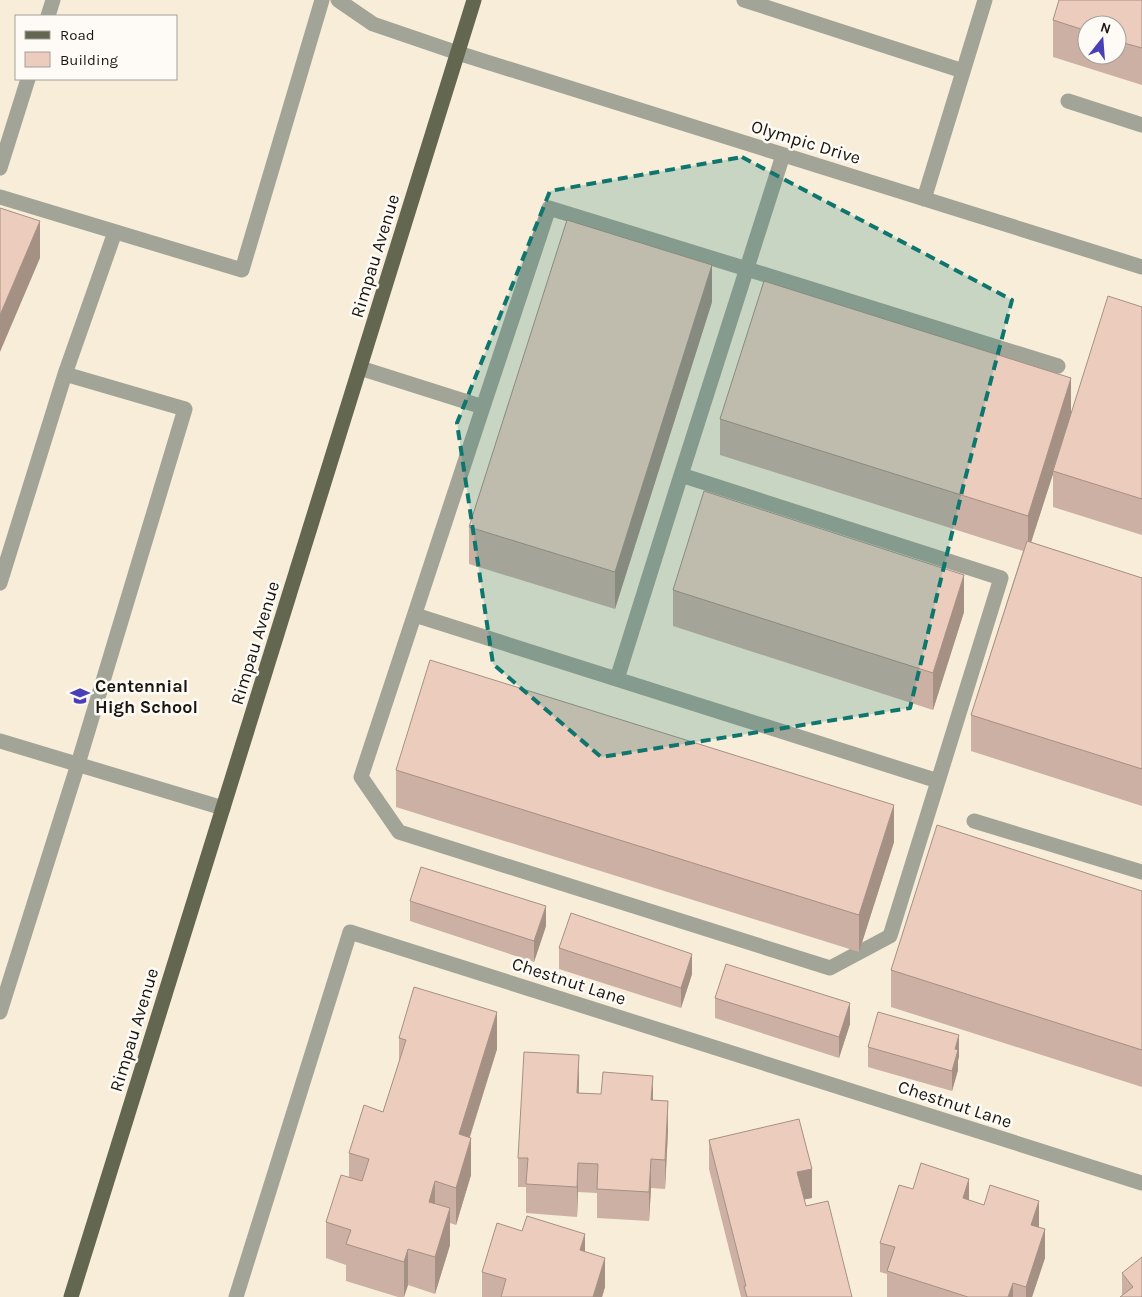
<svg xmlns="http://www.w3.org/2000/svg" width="1142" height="1297" viewBox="0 0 1142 1297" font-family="Karla,sans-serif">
	<rect width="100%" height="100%" fill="#f8edd9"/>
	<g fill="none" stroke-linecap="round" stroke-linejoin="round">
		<path stroke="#a2a497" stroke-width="15" d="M 338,0 L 373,24 L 458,53 L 1142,267
			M 744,0 L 963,71
			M 48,16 L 53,0
			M 1068,101 L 1142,125
			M 0,168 L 28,79
			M 0,197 L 242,270 L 322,0
			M 924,199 L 985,0
			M 360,368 L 483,407 L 361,777 L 399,832 L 830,968 L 890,936 L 1001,578 L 681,475 L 783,155
			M 65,374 L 115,232
			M 483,407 L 549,208 L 747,269 L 1058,366
			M 0,583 L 65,374 L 185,409 L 78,764 L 0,1012
			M 415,615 L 938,781
			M 617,679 L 681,475
			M 0,741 L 223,808
			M 974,821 L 1142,872
			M 236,1297 L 350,932 L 1142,1183"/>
		<path stroke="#646750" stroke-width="15" d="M 71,1297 L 474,0"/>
	</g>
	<path fill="#cbb0a3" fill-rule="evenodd" d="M 1142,0 L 1142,85 L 1053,57 L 1053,20 ZM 1087,25 L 1117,25 L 1117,55 L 1087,55 Z
		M 712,302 L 615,609 L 469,564 L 469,527 Z
		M 1142,307 L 1142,535 L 1053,507 L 1053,474 L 1031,542 L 1142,578 L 1142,806 L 971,751 L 971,715 L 1023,551 L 720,455 L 720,419 L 1071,412 Z
		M 673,590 L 964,612 L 933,710 L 673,626 Z
		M 396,770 L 894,842 L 859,952 L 396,807 Z
		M 1142,891 L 1142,1087 L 891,1007 L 891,970 Z
		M 410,901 L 546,926 L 534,962 L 410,921 Z
		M 559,948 L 692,974 L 681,1008 L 559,969 Z
		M 715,998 L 850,1024 L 839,1058 L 715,1018 Z
		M 399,1038 L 497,1049 L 470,1137 L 471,1175 L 456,1225 L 450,1223 L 450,1245 L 435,1294 L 408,1285 L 404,1297 L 398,1297 L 346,1281 L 346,1265 L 326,1258 L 326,1222 L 349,1177 L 349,1153 L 383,1112 L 399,1062 Z
		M 868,1047 L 959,1056 L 958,1061 L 958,1070 L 952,1091 L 868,1067 Z
		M 579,1085 L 579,1093 L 653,1100 L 668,1131 L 665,1189 L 651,1188 L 649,1221 L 597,1218 L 597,1193 L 578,1192 L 577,1217 L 526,1213 L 526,1187 L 518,1187 L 518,1158 Z
		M 709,1140 L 812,1198 L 804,1199 L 806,1206 L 852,1297 L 741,1297 L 709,1169 Z
		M 913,1189 L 969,1200 L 1039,1227 L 1045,1258 L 1032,1297 L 887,1297 L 887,1274 L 880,1272 L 880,1243 Z
		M 585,1252 L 605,1287 L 602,1297 L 482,1297 L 482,1272 Z
		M 1122,1273 L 1142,1297 L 1122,1295 Z"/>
	<path fill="#a59084" d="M 40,221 L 40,258 L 0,352 L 0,315 Z
		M 712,265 L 712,302 L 615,609 L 615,572 Z
		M 1071,378 L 1071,415 L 1053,471 L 1053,474 L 1028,552 L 1028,516 Z
		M 964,575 L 964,612 L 933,710 L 933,673 Z
		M 894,805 L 894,842 L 859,952 L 859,915 Z
		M 546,906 L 546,926 L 534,962 L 534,941 Z
		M 692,954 L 692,974 L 681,1008 L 681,988 Z
		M 850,1003 L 850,1024 L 839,1058 L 839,1037 Z
		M 497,1012 L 497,1049 L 459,1171 L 459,1134 Z
		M 959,1035 L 959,1056 L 958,1061 L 958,1070 L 952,1091 L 952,1071 L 955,1049 Z
		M 579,1055 L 579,1085 L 577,1122 L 577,1093 Z
		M 653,1076 L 653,1105 L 651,1100 Z
		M 668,1101 L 668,1131 L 665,1189 L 665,1160 Z
		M 471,1138 L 471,1175 L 456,1225 L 456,1188 Z
		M 651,1159 L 651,1188 L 649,1221 L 649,1192 Z
		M 578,1163 L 578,1192 L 577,1217 L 577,1187 Z
		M 812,1169 L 812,1198 L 797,1201 L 797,1172 Z
		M 969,1179 L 969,1208 L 963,1198 Z
		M 435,1181 L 435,1218 L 429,1202 Z
		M 1039,1201 L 1039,1230 L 1031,1225 Z
		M 450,1208 L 450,1245 L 435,1294 L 435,1257 Z
		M 1045,1229 L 1045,1258 L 1032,1297 L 1026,1297 L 1026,1287 Z
		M 585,1234 L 585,1263 L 580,1250 Z
		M 408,1249 L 408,1285 L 404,1297 L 404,1262 Z
		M 605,1258 L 605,1287 L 602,1297 L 593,1297 Z
		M 1013,1283 L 1013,1297 L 1008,1297 Z"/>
	<path fill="#eccdbd" stroke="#a59084" d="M 1059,0 L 1142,0 L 1142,48 L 1117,41 L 1117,25 L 1087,25 L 1087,31 L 1053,20 Z
		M 0,208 L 40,221 L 0,315 Z
		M 567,220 L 712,265 L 615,572 L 469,527 Z
		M 764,281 L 1071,378 L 1028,516 L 720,419 Z
		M 1108,296 L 1142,307 L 1142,499 L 1053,471 Z
		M 704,491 L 964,575 L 933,673 L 673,590 Z
		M 1027,541 L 1142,578 L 1142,769 L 971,715 Z
		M 430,660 L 894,805 L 859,915 L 396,770 Z
		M 937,825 L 1142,891 L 1142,1050 L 891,970 Z
		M 421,867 L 546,906 L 534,941 L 410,901 Z
		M 571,913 L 692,954 L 681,988 L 559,948 Z
		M 726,964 L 850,1003 L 839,1037 L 715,998 Z
		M 414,987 L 497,1012 L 459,1134 L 471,1138 L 456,1188 L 435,1181 L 429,1202 L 450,1208 L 435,1257 L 408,1249 L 404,1262 L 346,1244 L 351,1230 L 326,1222 L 341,1175 L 362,1181 L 369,1159 L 349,1153 L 364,1105 L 383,1112 L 406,1040 L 399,1038 Z
		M 878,1012 L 959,1035 L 955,1049 L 958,1050 L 952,1071 L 868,1047 Z
		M 524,1052 L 579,1055 L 577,1093 L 601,1094 L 603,1072 L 653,1076 L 651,1100 L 668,1101 L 665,1160 L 651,1159 L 649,1192 L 597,1189 L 598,1164 L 578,1163 L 577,1187 L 526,1184 L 528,1158 L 518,1158 Z
		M 799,1119 L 812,1169 L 797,1172 L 806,1206 L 828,1201 L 852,1297 L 747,1297 L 744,1286 L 746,1286 L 709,1140 Z
		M 921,1163 L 969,1179 L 963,1198 L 984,1205 L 990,1185 L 1039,1201 L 1031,1225 L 1045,1229 L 1026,1287 L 1013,1283 L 1008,1297 L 968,1297 L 887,1271 L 895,1247 L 880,1243 L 899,1185 L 913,1189 Z
		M 527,1216 L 585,1234 L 580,1250 L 605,1258 L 593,1297 L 501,1297 L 506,1279 L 482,1272 L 497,1223 L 522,1231 Z
		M 1142,1257 L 1142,1297 L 1120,1297 L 1133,1287 L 1122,1273 Z"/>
	<path fill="#0f766e" fill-opacity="0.2" stroke="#0f766e" stroke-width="4" stroke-dasharray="10 6" stroke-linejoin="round" d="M 742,157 L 1012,300 L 964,483 L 910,708 L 601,757 L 493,664 L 457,423 L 550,191 Z"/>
	<defs>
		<symbol id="school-bare" viewBox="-9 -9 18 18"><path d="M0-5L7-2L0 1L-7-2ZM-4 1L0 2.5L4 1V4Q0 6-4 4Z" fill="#4a40b6" stroke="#fefbf7" stroke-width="2.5" paint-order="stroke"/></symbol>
	</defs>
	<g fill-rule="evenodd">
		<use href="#school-bare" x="66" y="682" width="28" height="28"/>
	</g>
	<g text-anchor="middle" stroke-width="5" stroke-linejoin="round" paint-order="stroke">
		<g font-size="18" fill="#1a160f" stroke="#fefbf7">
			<text transform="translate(806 142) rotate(17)" y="6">Olympic Drive</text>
			<text transform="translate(375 256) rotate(-73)" y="6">Rimpau Avenue</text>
			<text transform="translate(255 643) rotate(-73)" y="6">Rimpau Avenue</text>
			<text transform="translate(569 981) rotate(18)" y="6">Chestnut Lane</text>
			<text transform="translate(134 1030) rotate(-73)" y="6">Rimpau Avenue</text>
			<text transform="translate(955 1104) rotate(18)" y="6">Chestnut Lane</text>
		</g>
		<g font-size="18" font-weight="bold" fill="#1a160f" stroke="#fefbf7" text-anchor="start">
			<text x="95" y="692">Centennial<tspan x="95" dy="21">High School</tspan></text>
		</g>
	</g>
	<rect x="15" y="15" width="162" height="65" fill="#fefbf7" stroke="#a39f9a"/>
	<rect x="25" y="31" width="25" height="8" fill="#646750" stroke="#a39f9a"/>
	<text x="60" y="40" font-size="15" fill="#1a160f">Road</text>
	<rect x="25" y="52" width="25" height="15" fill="#eccdbd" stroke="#a39f9a"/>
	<text x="60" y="65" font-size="15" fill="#1a160f">Building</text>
	<g transform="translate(1102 40) rotate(17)"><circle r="24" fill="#fefbf7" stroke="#a39f9a"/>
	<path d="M0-4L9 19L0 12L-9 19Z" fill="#4a40b6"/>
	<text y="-8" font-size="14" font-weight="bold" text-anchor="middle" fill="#1a160f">N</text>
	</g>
</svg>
